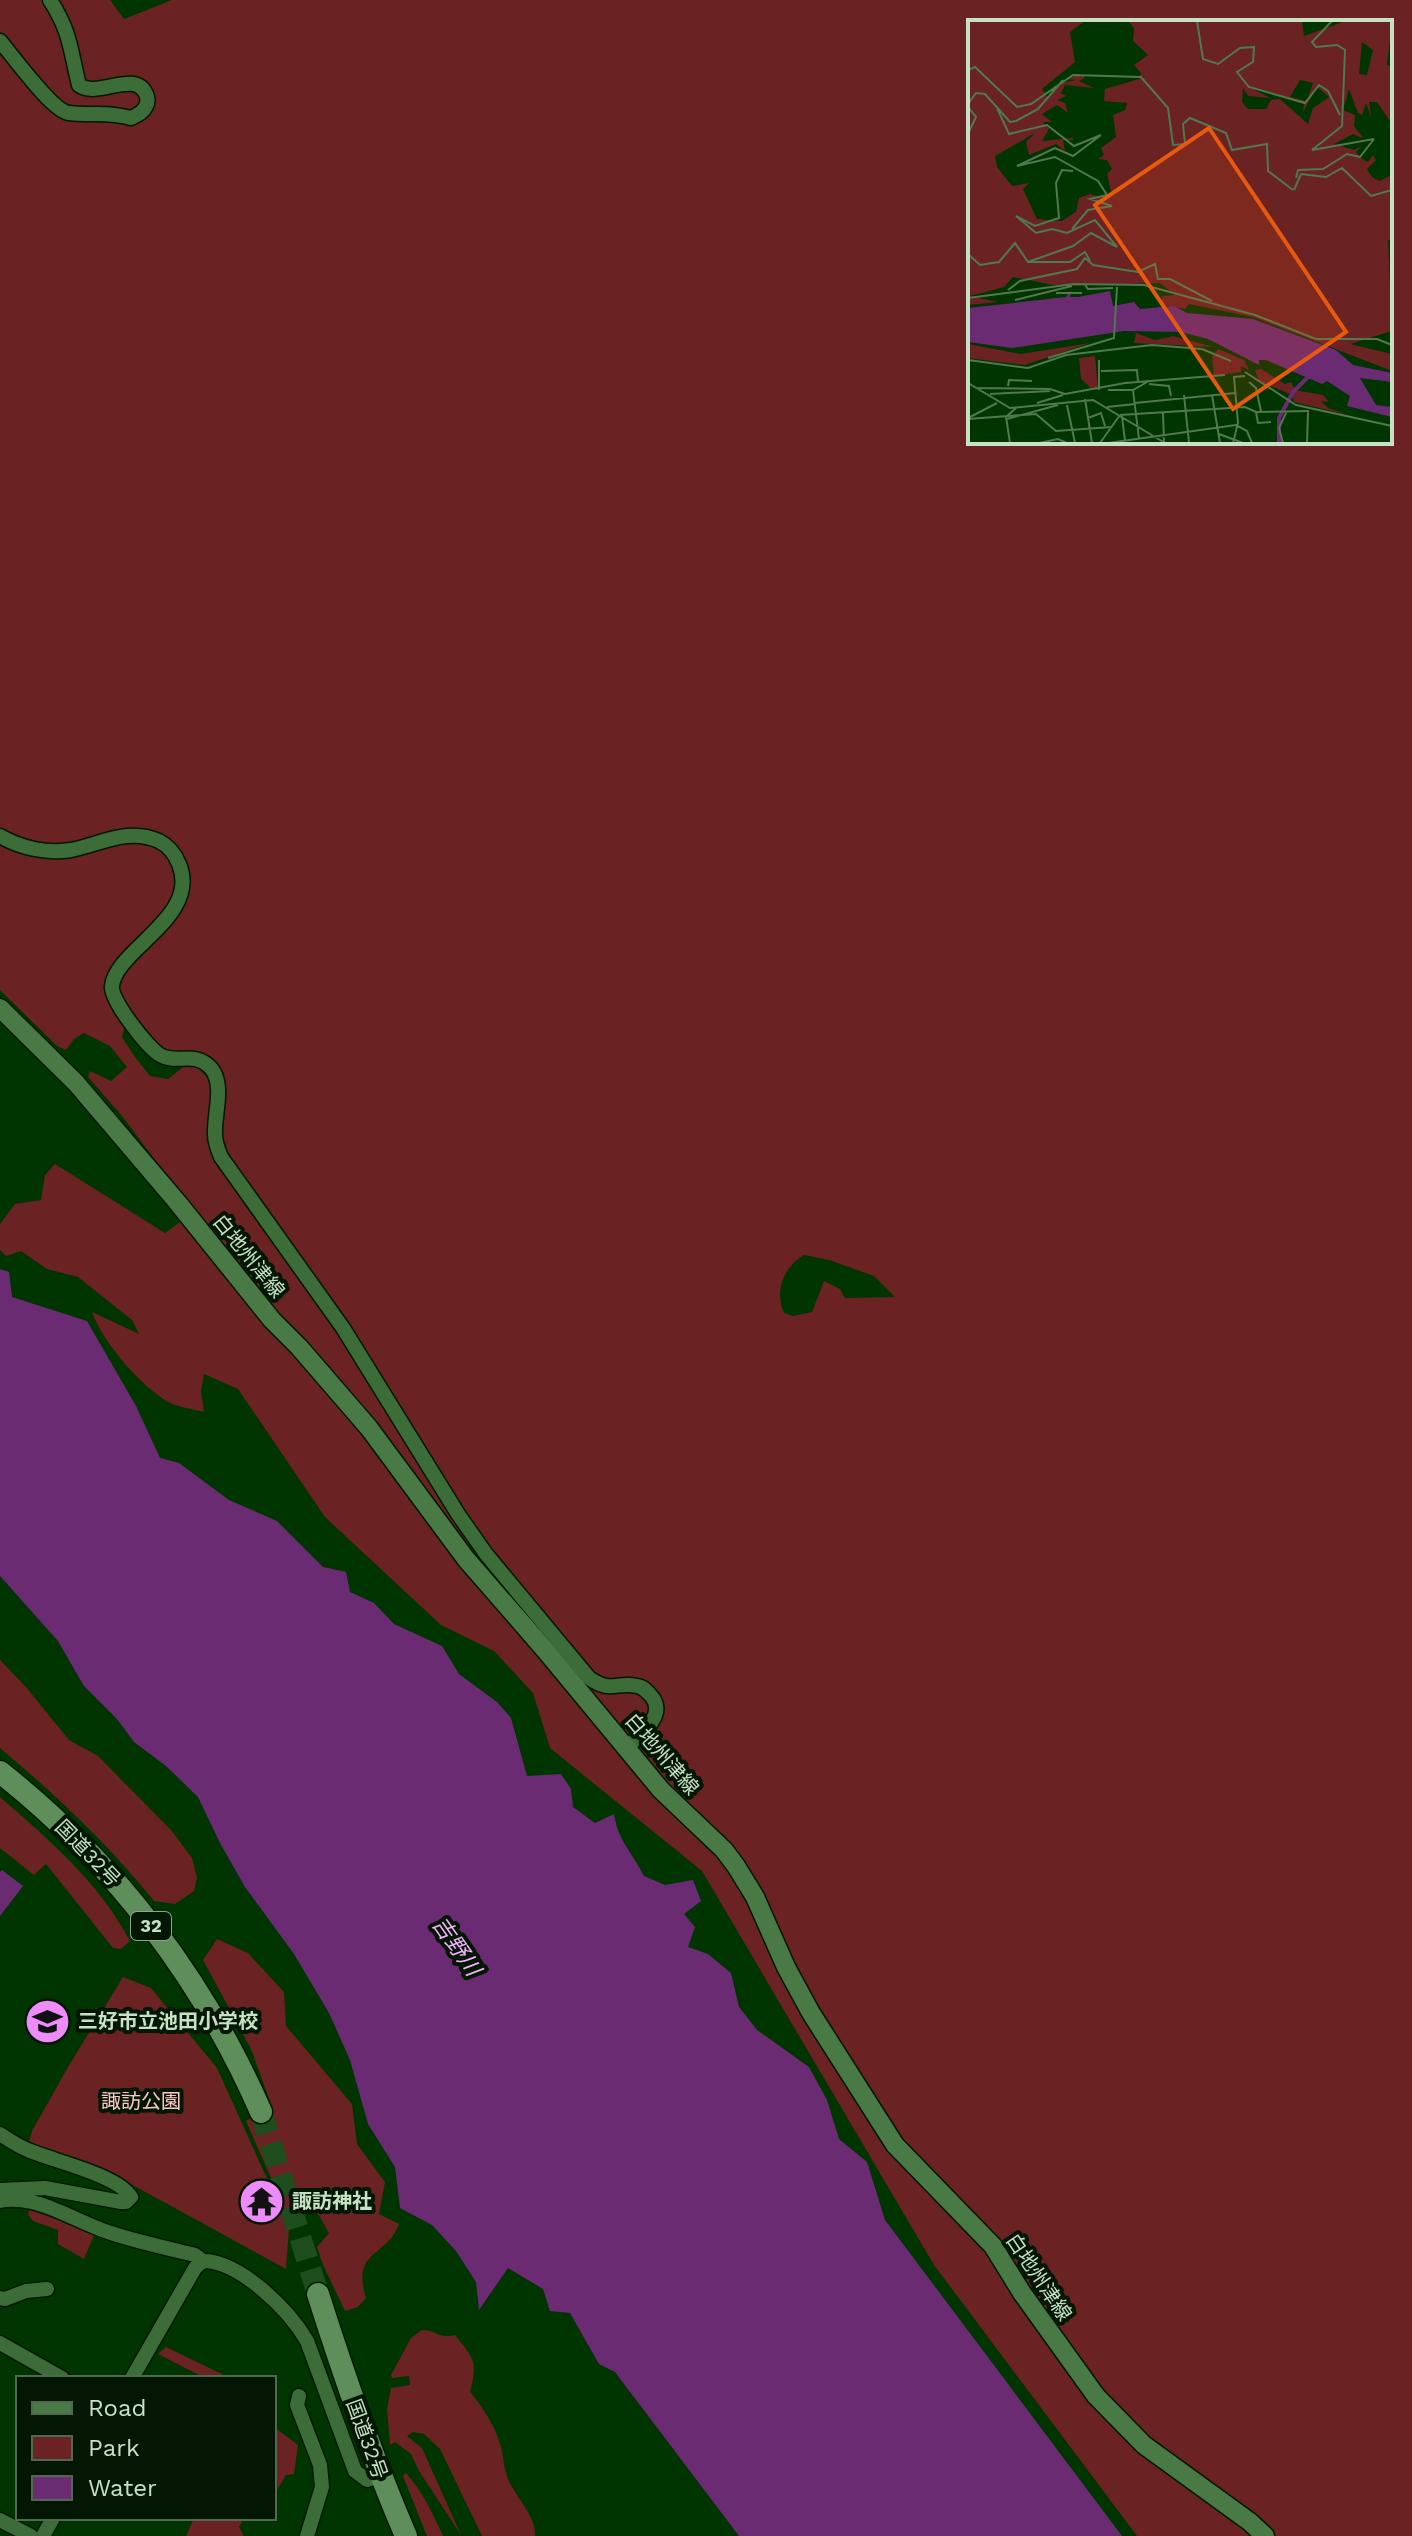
<svg xmlns="http://www.w3.org/2000/svg" width="1412" height="2536" viewBox="0 0 1412 2536" font-family="'Work Sans','Noto Sans JP',sans-serif">
	<rect width="100%" height="100%" fill="#003401"/>
	<path fill="#6a2223" fill-rule="evenodd" d="M 0,0 L 110,0 L 124,19 L 172,0 L 1412,0 L 1412,2536 L 1137,2536 L 934,2265 L 702,1871 L 550,1748 L 533,1693 L 494,1651 L 441,1625 L 325,1517 L 238,1389 L 204,1374 L 201,1391 L 204,1412 C 192,1409 178,1407 168,1402 C 140,1385 103,1343 92,1312 L 139,1334 L 132,1320 L 78,1277 L 47,1269 L 21,1251 L 6,1256 L 0,1250 L 0,1224 L 15,1204 L 41,1200 L 45,1175 L 55,1164 L 165,1233 L 194,1212 L 122,1116 L 88,1077 L 90,1071 L 111,1081 L 127,1067 L 110,1046 L 84,1033 L 74,1039 L 66,1050 L 57,1046 L 0,990 ZM 970,22 L 1390,22 L 1390,442 L 970,442 ZM 120,981 L 119,995 C 130,1011 148,1039 164,1049 C 190,1065 200,1034 221,1076 L 213,1089 C 207,1076 202,1068 187,1064 L 168,1079 L 150,1076 L 135,1057 L 122,1037 L 125,1024 L 114,1011 L 106,991 ZM 804,1255 L 829,1260 L 874,1276 L 895,1297 L 845,1298 L 840,1289 L 824,1281 L 812,1312 L 793,1316 L 784,1313 C 774,1290 784,1267 804,1255 Z
		M 0,1660 L 26,1687 L 69,1740 L 98,1756 L 171,1830 L 192,1858 L 197,1878 L 194,1891 L 175,1904 L 154,1901 C 108,1844 56,1795 0,1748 Z
		M 0,1797 C 48,1839 100,1883 130,1941 L 121,1949 L 113,1948 L 46,1864 L 34,1875 L 0,1848 Z
		M 217,1939 L 248,1953 L 284,1992 L 286,2026 L 352,2104 L 357,2144 L 385,2182 L 379,2214 L 399,2224 C 387,2258 351,2249 366,2298 L 358,2307 L 345,2311 L 323,2265 L 317,2247 L 329,2233 L 318,2214 L 287,2214 L 246,2121 L 272,2107 L 251,2049 L 203,1960 Z
		M 123,1977 L 151,1988 L 217,2068 L 289,2227 L 286,2269 L 118,2177 L 28,2146 L 32,2131 L 68,2067 Z
		M 29,2209 L 95,2233 L 84,2259 L 58,2244 L 58,2230 L 33,2221 L 28,2215 Z
		M 422,2330 C 437,2330 437,2339 455,2335 C 474,2359 478,2361 470,2392 C 482,2406 494,2424 499,2441 C 504,2454 503,2467 508,2479 C 516,2498 536,2515 535,2536 L 482,2536 L 440,2449 L 424,2434 L 413,2432 L 407,2436 L 422,2448 L 461,2535 L 419,2471 L 411,2454 L 395,2442 L 390,2445 L 387,2409 L 391,2388 L 410,2385 L 409,2376 L 392,2378 L 391,2375 L 411,2338 Z
		M 166,2347 L 230,2378 L 198,2378 L 199,2375 L 158,2354 Z
		M 274,2427 L 298,2445 L 294,2474 L 286,2475 L 274,2495 Z
		M 406,2473 C 423,2492 433,2514 443,2536 L 427,2536 L 403,2476 Z
		M 194,2518 L 244,2518 L 239,2527 L 244,2536 L 186,2536 Z"/>
	<path fill="#6a2b72" d="M 0,1269 L 9,1272 L 12,1297 L 87,1321 L 136,1406 L 160,1458 L 179,1463 L 229,1500 L 277,1521 L 323,1567 L 346,1572 L 350,1592 L 374,1603 L 394,1624 L 442,1646 L 459,1674 L 497,1702 L 511,1718 L 527,1776 L 561,1774 L 571,1789 L 573,1807 L 595,1823 L 614,1814 C 618,1841 632,1852 644,1876 L 665,1885 L 693,1880 L 701,1901 L 684,1914 L 695,1927 L 688,1947 L 708,1954 L 731,1973 L 739,2007 L 757,2030 L 809,2067 L 827,2100 L 839,2139 L 867,2162 L 885,2220 L 1122,2536 L 739,2536 L 615,2372 L 599,2364 L 570,2313 L 550,2311 L 543,2289 L 508,2268 L 479,2310 L 476,2282 L 456,2251 L 432,2225 L 400,2208 L 395,2167 L 368,2124 L 350,2060 L 329,2013 L 294,1954 L 245,1887 L 220,1843 L 198,1797 L 166,1766 L 134,1742 L 117,1719 L 84,1686 L 58,1641 L 0,1576 Z
		M 2,1870 L 23,1886 L 0,1916 L 0,1872 Z"/>
	<g fill="none" stroke-linecap="round" stroke-linejoin="round">
		<path stroke="#1e4e1e" stroke-width="22" stroke-dasharray="22 11" stroke-linecap="butt" d="M 261,2112 L 318,2294"/>
		<defs>
			<path id="minor" d="M 0,41 C 13,56 52,111 69,113 C 93,116 105,111 131,118 C 137,115 143,113 146,106 C 148,102 148,98 146,94 C 135,69 97,99 79,85 C 70,49 71,33 50,0
				M 0,836 C 21,848 47,854 71,850 C 101,844 129,827 159,841 C 169,846 175,854 179,864 C 201,917 116,949 112,986 C 110,1000 148,1048 160,1055 C 177,1065 194,1050 211,1068 C 225,1085 214,1114 215,1134 C 215,1142 218,1150 221,1157 L 343,1328 L 458,1514 L 486,1554 L 589,1678 C 612,1694 616,1681 637,1686 C 644,1687 648,1692 652,1697 C 667,1716 639,1736 626,1748
				M 0,2134 C 9,2140 18,2146 28,2150 C 53,2161 118,2175 131,2197 L 126,2202 L 121,2202 L 45,2188 L 0,2190
				M 0,2201 C 37,2193 77,2223 111,2233 C 138,2242 167,2248 195,2255 L 203,2261
				M 0,2298 L 5,2299 L 26,2291 L 47,2289
				M 0,2343 L 62,2378
				M 132,2378 L 195,2268 L 203,2261 C 240,2261 289,2310 307,2341 L 355,2471 L 367,2480 L 380,2476
				M 299,2396 L 297,2405 L 320,2465 L 322,2487 L 307,2536
				M 0,2520 L 31,2536
				M 43,2536 L 53,2518"/>
			<path id="secondary" d="M 0,1008 L 76,1083 L 178,1203 L 272,1320 L 299,1347 L 369,1428 L 466,1559 L 546,1651 L 661,1790 L 724,1850 L 736,1866 L 755,1897 L 786,1967 L 811,2013 L 895,2145 L 993,2246 L 1022,2293 L 1096,2396 L 1144,2445 L 1250,2522 L 1265,2536"/>
			<path id="trunk" d="M 0,1772 C 114,1862 203,1979 261,2112
				M 318,2294 C 344,2376 372,2457 406,2536"/>
		</defs>
		<use href="#minor" stroke="#011801" stroke-width="17"/>
		<use href="#secondary" stroke="#011801" stroke-width="21"/>
		<use href="#trunk" stroke="#011801" stroke-width="25"/>
		<use href="#minor" stroke="#3c6d39" stroke-width="14"/>
		<use href="#secondary" stroke="#497945" stroke-width="18"/>
		<use href="#trunk" stroke="#5e8e5a" stroke-width="22"/>
	</g>
	<defs>
		<symbol id="school-disc" viewBox="-11 -11 22 22"><circle r="9.5" fill="#ed8cf9" stroke="#041704"/><path d="M0-5L7-2L0 1L-7-2ZM-4 1L0 2.5L4 1V4Q0 6-4 4Z" fill="#111"/></symbol>
		<symbol id="temple-disc" viewBox="-11 -11 22 22"><circle r="9.5" fill="#ed8cf9" stroke="#041704"/><path d="M0-6L5-2H3V0L6.5 2.5H4V6H1.5V3h-3V6H-4V2.5H-6.5L-3 0V-2H-5Z" fill="#111"/></symbol>
	</defs>
	<g fill-rule="evenodd">
		<use href="#school-disc" x="22" y="1996" width="51" height="51"/>
		<use href="#temple-disc" x="236" y="2176" width="51" height="51"/>
	</g>
	<g text-anchor="middle" stroke-width="8" stroke-linejoin="round" paint-order="stroke">
		<rect fill="#041704" stroke="#8ca48a" stroke-width="2" x="131" y="1912" width="40" height="28" rx="6"/>
		<g font-size="18" font-weight="bold" fill="#c7e1c4">
			<text x="151" y="1932">32</text>
		</g>
		<g font-size="20" fill="#c7e1c4" stroke="#041704">
			<text transform="translate(249 1256) rotate(51)" y="7">白地州津線</text>
			<text transform="translate(662 1754) rotate(49)" y="7">白地州津線</text>
			<text transform="translate(88 1853) rotate(46)" y="7">国道32号</text>
			<text transform="translate(1039 2277) rotate(56)" y="7">白地州津線</text>
			<text transform="translate(367 2439) rotate(70)" y="7">国道32号</text>
		</g>
		<g font-size="20" font-weight="bold" fill="#c7e1c4" stroke="#041704" text-anchor="start">
			<text x="78" y="2028">三好市立池田小学校</text>
			<text x="292" y="2208">諏訪神社</text>
		</g>
		<g font-size="20" fill="#fec6c2" stroke="#041704">
			<text x="141" y="2108">諏訪公園</text>
		</g>
		<g font-size="22" font-style="italic" fill="#f6b1ff" stroke="#041704">
			<text transform="translate(457 1946) rotate(55)" y="8">吉野川</text>
		</g>
	</g>
	<g transform="translate(968 20)">
		<rect width="424" height="424" fill="#003401"/>
		<path d="M 0,1 L 117,1 L 102,12 L 107,42 L 74,69 L 80,78 L 93,63 L 108,60 L 98,59 L 111,55 L 116,56 L 117,58 L 111,61 L 126,68 L 97,65 L 93,73 L 98,76 L 89,80 L 97,83 L 100,93 L 89,85 L 74,94 L 84,102 L 75,102 L 81,109 L 74,121 L 105,118 L 105,120 L 95,120 L 97,131 L 88,124 L 61,135 L 58,122 L 67,113 L 27,136 L 29,147 L 44,166 L 61,163 L 55,169 L 69,199 L 94,201 L 108,192 L 111,178 L 122,174 L 138,179 L 143,172 L 139,154 L 144,149 L 139,140 L 130,139 L 136,135 L 133,128 L 148,117 L 145,95 L 157,90 L 159,83 L 136,81 L 137,69 L 171,59 L 173,53 L 166,45 L 180,35 L 165,21 L 166,8 L 160,1 L 334,1 L 336,16 L 377,1 L 424,1 L 419,45 L 424,46 L 424,104 L 409,82 L 401,82 L 403,97 L 398,83 L 394,95 L 390,93 L 381,69 L 375,90 L 387,95 L 386,106 L 396,119 L 385,114 L 366,124 L 386,130 L 394,126 L 388,132 L 393,138 L 400,142 L 405,135 L 408,140 L 399,149 L 404,157 L 411,161 L 424,155 L 424,220 L 420,220 L 424,311 L 382,324 L 424,334 L 424,351 L 285,297 L 221,284 L 217,289 L 193,285 L 194,276 L 207,275 L 192,263 L 90,266 L 45,257 L 36,267 L 2,276 L 30,282 L 0,285 ZM 394,22 L 405,30 L 399,55 L 391,54 ZM 332,60 L 345,63 L 339,81 L 322,77 ZM 281,67 L 336,84 L 335,92 L 349,67 L 361,77 L 345,88 L 340,104 L 312,79 L 303,80 L 298,89 L 280,89 L 274,82 L 275,68 L 280,76 L 302,78 ZM 168,313 L 187,320 L 205,316 L 245,327 L 166,323 ZM 122,323 L 57,345 L 0,338 L 0,324 L 53,334 ZM 250,329 L 276,340 L 281,350 L 273,346 L 273,352 L 246,356 L 244,337 ZM 127,336 L 130,369 L 125,370 L 113,359 L 111,338 ZM 293,349 L 317,364 L 323,362 L 327,370 L 355,375 L 361,382 L 353,381 L 360,388 L 381,395 L 326,382 L 324,375 L 291,361 L 287,350 Z" fill="#6a2223" fill-rule="evenodd"/>
		<path d="M 103,270 L 102,277 L 110,277 L 142,271 L 145,286 L 166,282 L 172,289 L 206,286 L 219,293 L 285,299 L 368,330 L 385,345 L 424,353 L 424,362 L 392,358 L 408,385 L 424,387 L 424,397 L 379,386 L 382,376 L 359,361 L 354,364 L 298,340 L 291,340 L 291,345 L 240,319 L 213,312 L 156,311 L 44,328 L 0,322 L 0,288 L 98,277 Z" fill="#6a2b72"/>
		<path fill="none" stroke="#6a2b72" stroke-width="4" d="M 311,423 L 311,398 L 325,372 L 345,352"/>
		<path fill="none" stroke="#50794f" stroke-width="2" d="M 229,1 L 235,39 L 250,44 L 272,28 L 286,27 L 285,42 L 269,52 L 281,67 L 337,83 L 351,65 L 360,71 L 372,95M 364,1 L 344,22 L 348,27 L 369,25 L 377,30 L 374,106 L 344,130 L 406,119M 0,50 L 7,47 L 49,87 L 63,84 L 105,55 L 173,57 L 200,88 L 205,125 L 217,124 L 215,104 L 222,98 L 258,113 L 264,130 L 299,124 L 300,151 L 325,170M 0,84 L 8,73 L 17,74 L 42,102 L 48,101 L 70,89 L 95,60M 0,87 L 8,97 L 0,114M 29,88 L 41,114 L 79,105 L 106,126 L 133,115 L 105,136 L 87,128 L 49,146 L 87,137 L 130,161 L 139,175 L 122,179 L 144,186 L 120,190 L 104,209M 328,158 L 330,150 L 355,149 L 379,134 L 392,137 L 406,119M 326,170 L 333,154 L 358,157 L 374,148 L 403,176 L 424,170M 0,234 L 12,245 L 31,242 L 47,223 L 60,242 L 102,242 L 117,232 L 122,241M 60,242 L 105,226 L 123,213 L 149,227 L 127,200 L 99,213 L 84,209 L 68,213 L 48,196 L 67,206 L 91,198 L 88,163 L 94,150 L 105,151M 117,265 L 120,269 L 145,268M 40,270 L 52,261 L 109,249 L 117,238 L 125,245 L 170,252 L 187,244 L 190,259 L 202,259 L 244,281M 88,273 L 114,273M 0,278 L 106,264 L 176,265 L 287,295 L 348,319 L 409,319 L 424,325M 47,280 L 104,266M 80,338 L 146,318 L 149,267M 0,340 L 60,348 L 98,335 L 184,325 L 234,329 L 263,341M 133,351 L 169,350 L 170,362M 277,352 L 328,385 L 424,406M 281,362 L 288,368 L 293,391M 0,363 L 42,388 L 125,380 L 197,423M 181,364 L 201,366 L 203,376M 40,366 L 41,360 L 64,361M 7,368 L 82,369 L 97,374 L 157,363 L 257,355M 131,370 L 131,340M 140,370 L 165,370 L 181,361M 165,370 L 171,419M 22,374 L 82,371M 216,375 L 221,423M 244,375 L 252,423M 117,379 L 124,423M 69,383 L 95,375M 167,383 L 267,373M 99,385 L 107,423M 139,387 L 167,384M 195,392 L 196,423M 288,392 L 290,403 L 303,402M 152,395 L 277,387 L 288,392 L 341,391M 154,396 L 157,421M 2,397 L 29,383M 120,398 L 133,393 L 137,406M 0,399 L 68,394 L 88,411 L 144,407M 39,399 L 90,385M 251,414 L 275,423M 42,423 L 38,397 L 48,388M 71,423 L 90,419 L 99,423M 132,423 L 152,395M 140,423 L 268,405 L 279,411 L 284,423M 265,423 L 270,403 L 266,357 L 277,356M 315,423 L 311,408 L 319,391M 339,423 L 340,392"/>
		<path fill="#e8590c" fill-opacity="0.15" stroke="#e8590c" stroke-width="4" d="M 241,108 L 378,312 L 265,389 L 127,185 Z"/>
		<rect width="424" height="424" fill="none" stroke="#c7e1c4" stroke-width="4"/>
	</g>
	<rect x="16" y="2376" width="260" height="144" fill="#041704" stroke="#526851" stroke-width="2"/>
	<rect x="32" y="2402" width="40" height="12" fill="#497945" stroke="#526851" stroke-width="2"/>
	<text x="88" y="2416" font-size="24" fill="#c7e1c4">Road</text>
	<rect x="32" y="2436" width="40" height="24" fill="#6a2223" stroke="#526851" stroke-width="2"/>
	<text x="88" y="2456" font-size="24" fill="#c7e1c4">Park</text>
	<rect x="32" y="2476" width="40" height="24" fill="#6a2b72" stroke="#526851" stroke-width="2"/>
	<text x="88" y="2496" font-size="24" fill="#c7e1c4">Water</text>
</svg>
